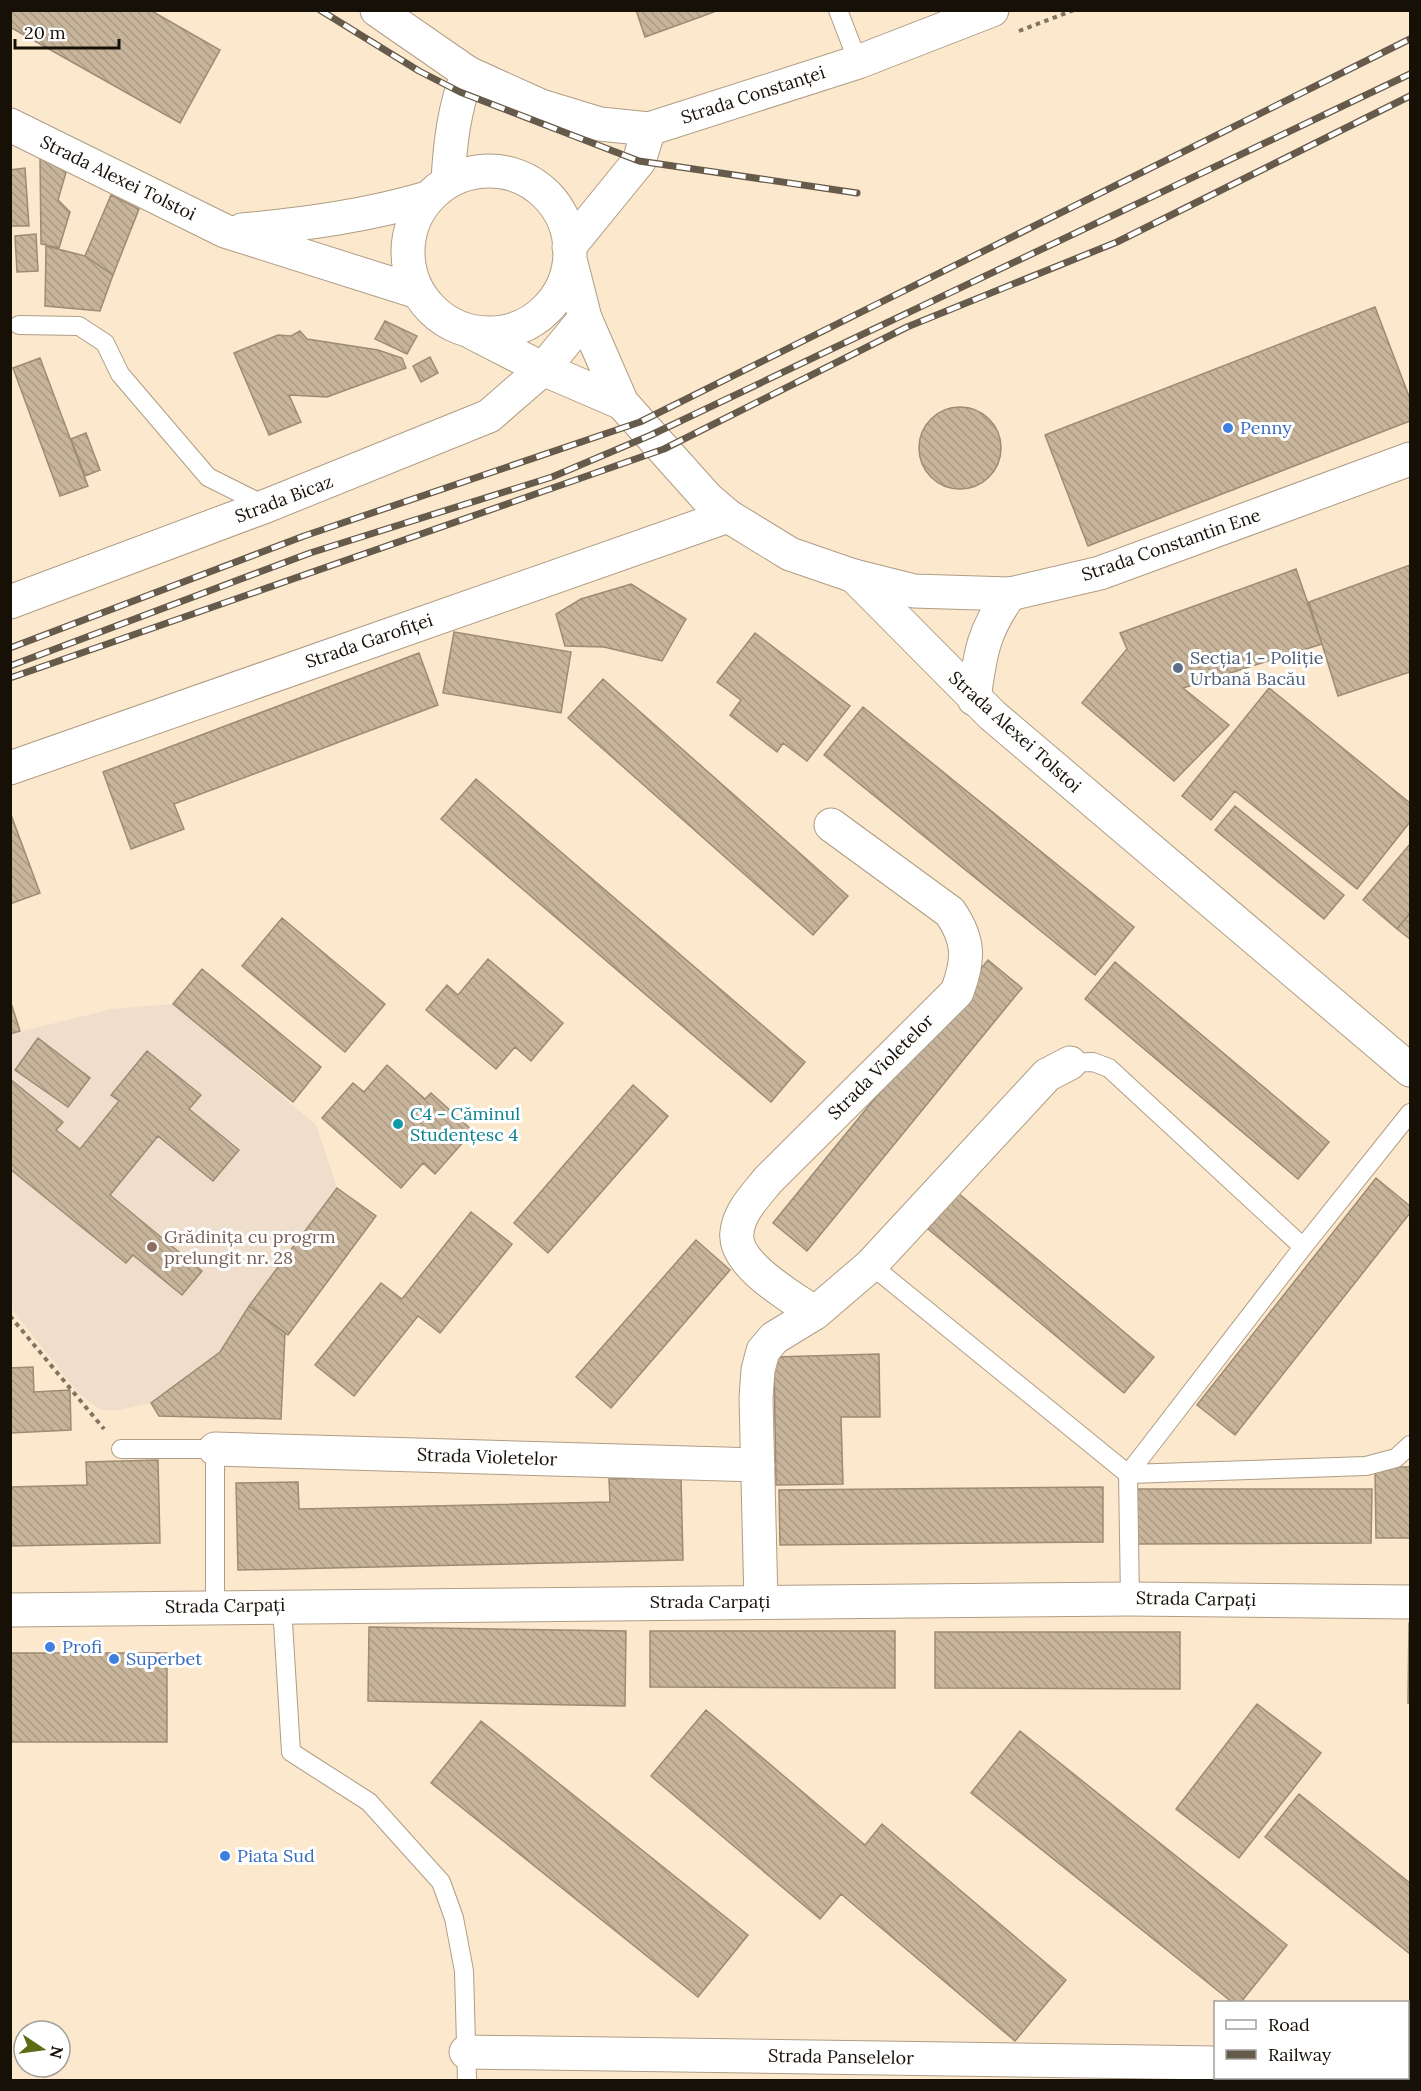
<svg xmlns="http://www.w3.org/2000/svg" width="1421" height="2091" viewBox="0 0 1421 2091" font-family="Lora,serif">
	<defs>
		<pattern id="building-back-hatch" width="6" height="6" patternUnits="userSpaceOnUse" patternTransform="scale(1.5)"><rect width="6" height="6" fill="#c7b49b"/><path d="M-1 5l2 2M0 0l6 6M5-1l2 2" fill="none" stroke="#aa9a84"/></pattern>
	</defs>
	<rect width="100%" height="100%" fill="#fce8cd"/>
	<path fill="#efdecc" d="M 173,1004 L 316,1125 L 337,1188 L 249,1306 L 220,1352 L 151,1403 L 118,1410 L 101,1410 L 80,1395 L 11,1308 L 10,1034 L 112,1009 Z"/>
	<path fill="url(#building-back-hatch)" stroke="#9d8b73" stroke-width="1.5" d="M 10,10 L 150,10 L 220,50 L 180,123 L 10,27 Z
		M 636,10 L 714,10 L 714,12 L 645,37 Z
		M 40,156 L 67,169 L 58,200 L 70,212 L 59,248 L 41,244 Z
		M 25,168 L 29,226 L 10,226 L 10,170 Z
		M 111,195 L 139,209 L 113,275 L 85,256 Z
		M 36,234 L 38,271 L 17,272 L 15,236 Z
		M 46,246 L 85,256 L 113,275 L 100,311 L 45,306 Z
		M 1375,307 L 1410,399 L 1410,421 L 1088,546 L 1045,435 Z
		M 385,321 L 417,336 L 407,354 L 375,339 Z
		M 300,331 L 307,339 L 378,350 L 402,358 L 406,368 L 327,397 L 289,395 L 301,422 L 269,435 L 234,353 L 278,335 L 291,336 Z
		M 430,357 L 438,373 L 421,382 L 413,366 Z
		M 40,358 L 88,486 L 60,496 L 13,368 Z
		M919 448a41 41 0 1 1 82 0a41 41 0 1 1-82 0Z
		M 86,433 L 100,470 L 85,476 L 71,439 Z
		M 1410,565 L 1410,672 L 1338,696 L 1309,602 Z
		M 1296,569 L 1322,644 L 1183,688 L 1229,725 L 1174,781 L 1082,703 L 1127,649 L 1120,633 Z
		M 631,584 L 686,619 L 662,661 L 604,647 L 565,646 L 556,614 L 581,599 Z
		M 454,632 L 571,652 L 561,713 L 443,693 Z
		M 755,633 L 850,706 L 807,761 L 783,743 L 777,752 L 730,715 L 741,700 L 717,682 Z
		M 419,653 L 438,705 L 174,804 L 184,829 L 131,849 L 103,772 Z
		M 603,679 L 848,896 L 813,935 L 568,718 Z
		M 1269,688 L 1410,803 L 1410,822 L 1357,889 L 1235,791 L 1211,820 L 1182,796 Z
		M 863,707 L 1134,927 L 1095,975 L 824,755 Z
		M 476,779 L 805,1062 L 771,1102 L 441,819 Z
		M 1235,806 L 1344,895 L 1324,919 L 1215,830 Z
		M 10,812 L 40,893 L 10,904 Z
		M 1410,844 L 1410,913 L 1397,929 L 1363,900 Z
		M 1410,913 L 1410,939 L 1397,929 Z
		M 282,918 L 385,1004 L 345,1052 L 242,966 Z
		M 488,959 L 563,1023 L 531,1061 L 515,1047 L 496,1069 L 426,1010 L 447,985 L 458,995 Z
		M 988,960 L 1022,988 L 807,1251 L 773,1223 Z
		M 1115,962 L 1329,1142 L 1298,1179 L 1085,999 Z
		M 202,969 L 321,1067 L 293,1102 L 173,1004 Z
		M 10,1000 L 20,1031 L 10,1034 Z
		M 38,1038 L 90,1078 L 68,1107 L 15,1070 Z
		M 147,1051 L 201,1095 L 189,1109 L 239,1150 L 213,1181 L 158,1136 L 110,1195 L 202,1271 L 182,1295 L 133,1255 L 126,1263 L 10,1169 L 10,1079 L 63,1122 L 56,1130 L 80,1149 L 119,1101 L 111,1095 Z
		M 387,1065 L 425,1099 L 431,1093 L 473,1131 L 435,1174 L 423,1163 L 401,1188 L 322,1118 L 353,1083 L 364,1092 Z
		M 633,1085 L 668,1116 L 548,1253 L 514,1223 Z
		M 1376,1178 L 1410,1206 L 1410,1213 L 1235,1435 L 1197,1405 Z
		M 337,1188 L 376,1216 L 288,1335 L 249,1306 Z
		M 958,1193 L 1154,1357 L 1124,1393 L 928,1229 Z
		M 471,1212 L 512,1244 L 440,1333 L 418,1316 L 354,1396 L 315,1365 L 381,1283 L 402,1299 Z
		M 696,1240 L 730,1270 L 611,1408 L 576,1377 Z
		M 249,1306 L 285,1333 L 281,1419 L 159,1416 L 151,1403 L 220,1352 Z
		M 879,1354 L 880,1417 L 841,1417 L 843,1484 L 776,1485 L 774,1357 Z
		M 33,1367 L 34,1392 L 70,1390 L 71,1430 L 10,1433 L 10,1368 Z
		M 158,1460 L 160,1543 L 10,1546 L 10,1487 L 87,1485 L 86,1462 Z
		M 1375,1467 L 1410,1467 L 1410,1538 L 1376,1538 Z
		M 681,1477 L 683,1560 L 238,1570 L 236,1483 L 298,1482 L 299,1509 L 610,1502 L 609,1479 Z
		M 1103,1487 L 1103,1542 L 780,1545 L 779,1490 Z
		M 1137,1489 L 1372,1489 L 1371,1543 L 1137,1544 Z
		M 1409,1623 L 1410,1623 L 1410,1703 L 1408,1703 Z
		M 369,1627 L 626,1631 L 625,1706 L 368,1701 Z
		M 650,1631 L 895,1631 L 895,1688 L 650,1687 Z
		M 935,1632 L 1180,1632 L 1180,1689 L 935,1688 Z
		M 10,1653 L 167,1653 L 167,1742 L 10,1742 Z
		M 1257,1704 L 1321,1753 L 1239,1858 L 1176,1809 Z
		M 706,1710 L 865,1845 L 882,1824 L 1066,1980 L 1015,2041 L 841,1894 L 820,1919 L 651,1776 Z
		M 481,1721 L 748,1935 L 698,1997 L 431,1783 Z
		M 1020,1731 L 1287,1945 L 1241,2002 L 1232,2002 L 971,1793 Z
		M 1299,1794 L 1410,1883 L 1410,1954 L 1265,1837 Z"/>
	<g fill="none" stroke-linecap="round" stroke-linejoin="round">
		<defs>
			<path id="service" d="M 838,10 L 858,62
				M 19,325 L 79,326 L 105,343 L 120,374 L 208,477 L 266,506
				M 1070,1063 L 1093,1062 L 1109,1068 L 1303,1247
				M 871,1265 L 1128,1474 L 1366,1466 L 1396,1458 L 1410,1445
				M 121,1449 L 215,1449 L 215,1606
				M 1130,1599 L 1128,1474 L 1303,1247 L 1410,1113
				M 282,1606 L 291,1752 L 369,1802 L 441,1882 L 454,1918 L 464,1971 L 467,2080"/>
			<path id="minor" d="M 377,10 L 468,73
				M 815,1313 C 792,1297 732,1264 737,1232 C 739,1212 756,1195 768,1180 L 957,992 C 969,960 970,941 950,912 L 831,825
				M 215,1449 L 758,1465
				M 761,1602 L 756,1398 L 758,1370 L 763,1351 L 774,1338 L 815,1313 L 871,1265 L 1047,1075 L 1070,1063
				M 10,1610 L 1130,1599 L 1410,1602
				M 466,2052 L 1216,2063
				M 1408,2065 L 1410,2065"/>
			<path id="tertiary" d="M 448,181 C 450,144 454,108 468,73 L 541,106 L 600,124 L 649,129 L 858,62 L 992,10
				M 569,247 L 639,161 L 649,129
				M 854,576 L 992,715 L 1410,1070
				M 10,602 L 266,506 L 489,416 L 543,369 L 585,318
				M 974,699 C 980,654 983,631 1010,594
				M 10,768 L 728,516"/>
			<path id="secondary" d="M 10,125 L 225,231 L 418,292
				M408 252a81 81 0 1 1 162 0a81 81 0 1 1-162 0Z
				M 242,230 C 305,224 366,216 427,198
				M 570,259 L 585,318 L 622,403 L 707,498 L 728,516 L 790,554 L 854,576 L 914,591 L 1010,594 L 1100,573 L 1410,459
				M 473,333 L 543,369 L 622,403"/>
		</defs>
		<use href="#service" stroke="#af9d84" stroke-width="20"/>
		<use href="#minor" stroke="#af9d84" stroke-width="35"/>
		<use href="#tertiary" stroke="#af9d84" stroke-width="35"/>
		<use href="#secondary" stroke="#af9d84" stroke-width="35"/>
		<path stroke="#817463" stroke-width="4" stroke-dasharray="4.5 4.5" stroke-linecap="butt" d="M 1019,31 L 1074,10
			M 10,1316 L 104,1429"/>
		<use href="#service" stroke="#fff" stroke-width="18"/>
		<use href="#minor" stroke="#fff" stroke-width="33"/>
		<use href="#tertiary" stroke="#fff" stroke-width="33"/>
		<use href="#secondary" stroke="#fff" stroke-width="33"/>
		<defs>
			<path id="rail" d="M 320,10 L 419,71 L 460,92 L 639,161 L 857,193
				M 10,648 L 304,536 L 640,422 L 1410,39
				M 10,666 L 310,553 L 552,477 L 651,435 L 1410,74
				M 10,678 L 664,449 L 907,327 L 1117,242 L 1410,96"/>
		</defs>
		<use href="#rail" stroke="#665b4b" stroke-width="7"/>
		<use href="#rail" stroke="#fff" stroke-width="4.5" stroke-dasharray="14" stroke-linecap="butt"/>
	</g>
	<g fill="#3f7fe0" stroke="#fff" stroke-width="2">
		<circle cx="1228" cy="428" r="6"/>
		<circle cx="50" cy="1647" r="6"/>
		<circle cx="114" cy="1659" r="6"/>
		<circle cx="225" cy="1856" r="6"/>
	</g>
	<circle fill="#5c6f8a" stroke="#fff" stroke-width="2" cx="1178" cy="668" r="6"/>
	<circle fill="#0f9aa8" stroke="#fff" stroke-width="2" cx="398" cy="1124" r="6"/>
	<circle fill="#8d6e63" stroke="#fff" stroke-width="2" cx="152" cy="1247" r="6"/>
	<g text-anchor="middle" stroke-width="6" stroke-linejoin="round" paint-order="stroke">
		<g font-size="18" fill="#171007" stroke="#fff">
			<text transform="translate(753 95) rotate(-18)" y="6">Strada Constanței</text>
			<text transform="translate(118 178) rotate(26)" y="6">Strada Alexei Tolstoi</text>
			<text transform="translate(284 499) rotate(-21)" y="6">Strada Bicaz</text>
			<text transform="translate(1171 545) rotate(-19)" y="6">Strada Constantin Ene</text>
			<text transform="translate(369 641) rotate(-19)" y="6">Strada Garofiței</text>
			<text transform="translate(1015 732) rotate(42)" y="6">Strada Alexei Tolstoi</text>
			<text transform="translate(881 1067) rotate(-45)" y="6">Strada Violetelor</text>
			<text transform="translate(487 1457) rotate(2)" y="6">Strada Violetelor</text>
			<text transform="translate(1196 1599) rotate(1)" y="6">Strada Carpați</text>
			<text x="710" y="1608">Strada Carpați</text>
			<text transform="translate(225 1606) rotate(-1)" y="6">Strada Carpați</text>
			<text transform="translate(841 2057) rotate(1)" y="6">Strada Panselelor</text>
		</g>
		<g font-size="18" fill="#366cbe" stroke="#fff" text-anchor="start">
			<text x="1240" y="434">Penny</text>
			<text x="62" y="1653">Profi</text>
			<text x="126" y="1665">Superbet</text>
			<text x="237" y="1862">Piata Sud</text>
		</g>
		<g font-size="18" fill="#4e5e75" stroke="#fff" text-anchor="start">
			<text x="1190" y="664">Secția 1 - Poliție<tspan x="1190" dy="21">Urbană Bacău</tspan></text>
		</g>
		<g font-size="18" fill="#0d838f" stroke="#fff" text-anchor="start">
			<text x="410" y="1120">C4 - Căminul<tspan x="410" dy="21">Studențesc 4</tspan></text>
		</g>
		<g font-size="18" fill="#785e54" stroke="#fff" text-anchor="start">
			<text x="164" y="1243">Grădinița cu progrm<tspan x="164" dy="21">prelungit nr. 28</tspan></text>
		</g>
	</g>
	<rect width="1421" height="2091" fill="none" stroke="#171007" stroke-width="24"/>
	<rect x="1214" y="2001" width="195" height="78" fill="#ffffff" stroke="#a29f9c" stroke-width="1.5"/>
	<rect x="1226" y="2020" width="30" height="9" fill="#ffffff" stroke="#a29f9c" stroke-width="1.5"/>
	<text x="1268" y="2031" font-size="18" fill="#171007">Road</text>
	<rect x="1226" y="2050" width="30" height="9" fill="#665b4b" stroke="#a29f9c" stroke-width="1.5"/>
	<text x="1268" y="2061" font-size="18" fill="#171007">Railway</text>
	<g transform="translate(42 2049) rotate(103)"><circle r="28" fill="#ffffff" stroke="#a29f9c" stroke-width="1.5"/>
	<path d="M0-4.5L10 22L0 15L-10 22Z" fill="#5e6b14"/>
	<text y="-9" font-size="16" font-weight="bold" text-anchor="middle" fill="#171007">N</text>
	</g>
	<path d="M15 39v9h104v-9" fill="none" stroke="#171007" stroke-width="3"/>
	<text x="24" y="39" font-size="18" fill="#171007" stroke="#ffffff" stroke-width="4.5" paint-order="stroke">20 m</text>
</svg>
